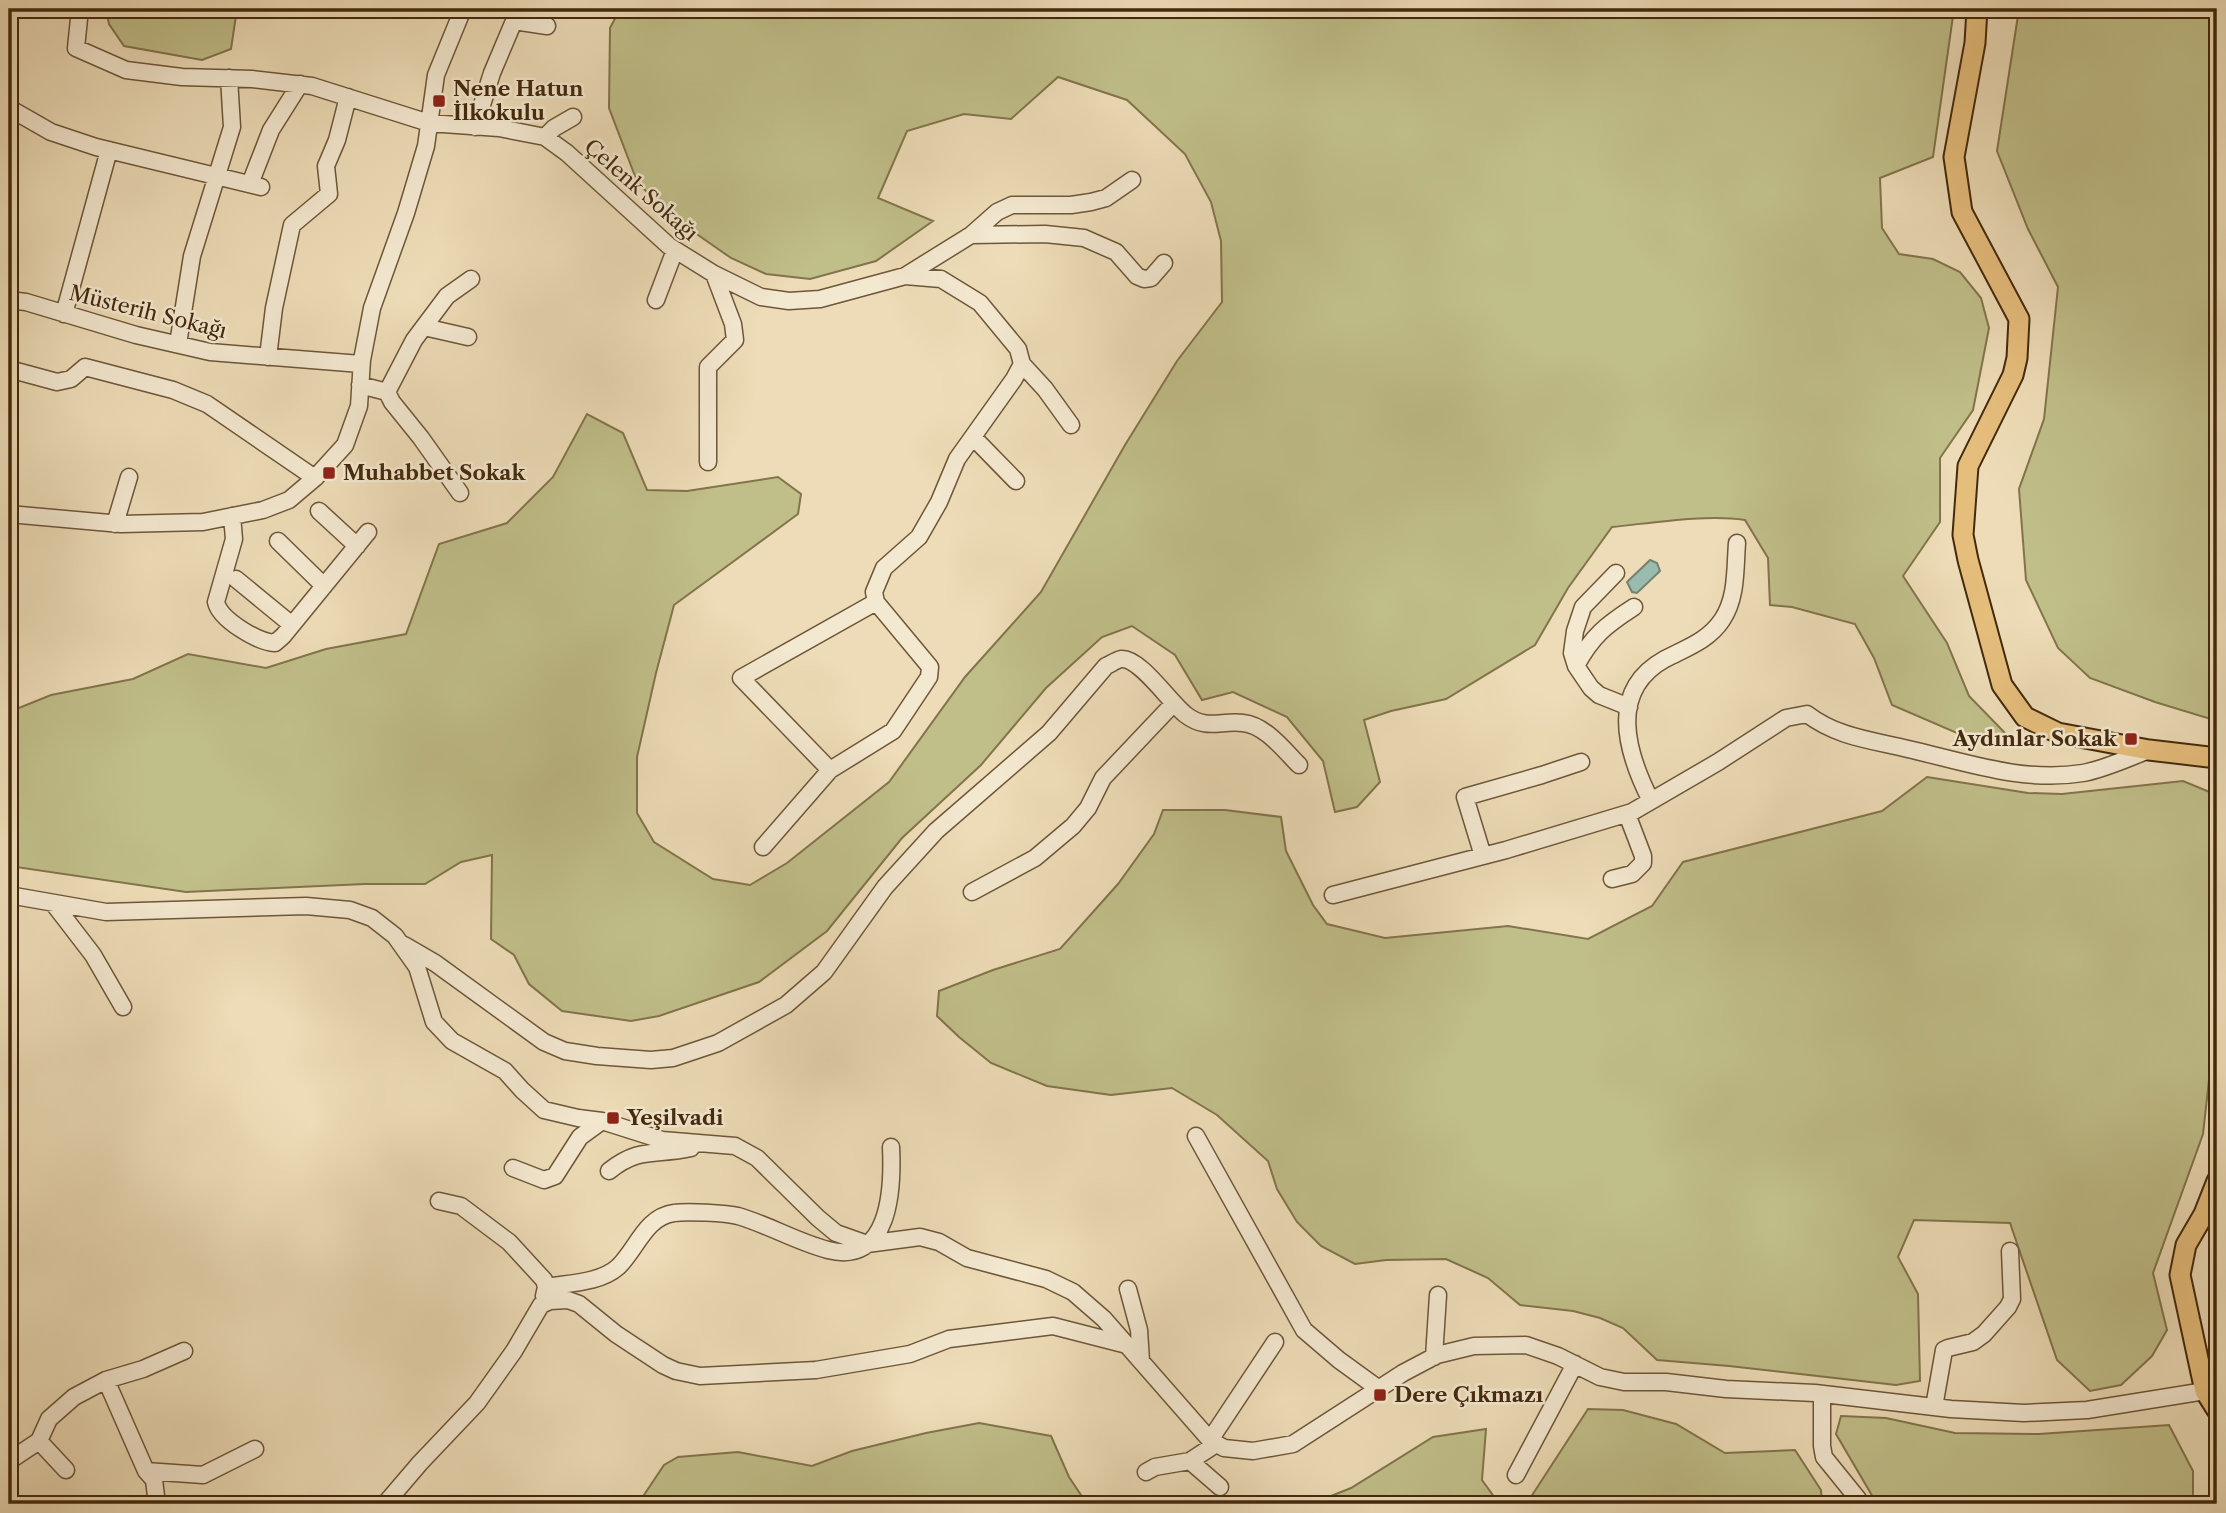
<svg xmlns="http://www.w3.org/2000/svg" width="2226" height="1513" viewBox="0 0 2226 1513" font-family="'Libre Caslon Text',serif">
	<rect width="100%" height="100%" fill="#eddcb7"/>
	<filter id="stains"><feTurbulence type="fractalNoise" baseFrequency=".00286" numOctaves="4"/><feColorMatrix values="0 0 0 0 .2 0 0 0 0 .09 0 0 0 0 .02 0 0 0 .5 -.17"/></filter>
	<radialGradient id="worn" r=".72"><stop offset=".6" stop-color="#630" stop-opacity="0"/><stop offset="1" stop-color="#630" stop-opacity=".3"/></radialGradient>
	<path fill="#c0be89" stroke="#82744b" stroke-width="2" d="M 106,9 L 237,9 L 231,49 L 202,60 L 124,46 L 109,24 Z
		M 620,9 L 1954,9 L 1933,157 L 1880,178 L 1882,228 L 1899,254 L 1933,259 L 1960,272 L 1981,298 L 1989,328 L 1973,410 L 1940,458 L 1940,522 L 1903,576 L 1947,643 L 1969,696 L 2007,735 L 1980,743 L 1892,705 L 1874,658 L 1855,624 L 1792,607 L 1770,605 L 1768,558 L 1745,520 C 1706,514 1652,523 1612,527 L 1568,588 L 1535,645 L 1446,699 L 1391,711 L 1364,720 L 1380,782 L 1357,807 L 1335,812 L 1323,761 L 1287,717 L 1233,692 L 1202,700 L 1175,655 L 1132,626 L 1102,637 L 1046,688 L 981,765 L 902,838 L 827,931 L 759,982 L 659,1016 L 631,1021 L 562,1011 L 529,984 L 514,955 L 491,939 L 492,855 L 461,862 L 425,884 L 365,884 L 186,892 L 9,866 L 9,712 L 51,695 L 133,679 L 188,654 L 266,668 L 326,649 L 406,634 L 439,544 L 507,523 L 553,477 L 587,414 L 623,433 L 647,490 L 687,491 L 778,477 L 801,494 L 798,514 L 674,605 L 656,673 L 637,757 L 637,813 L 654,842 L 713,879 L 750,885 L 787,863 L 889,782 L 965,677 L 1041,592 L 1125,445 L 1177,361 L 1222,302 L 1221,241 L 1211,202 L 1185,154 L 1127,100 L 1058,77 L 1011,119 L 964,114 L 907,131 L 878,198 L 933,221 L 876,261 L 810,279 L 766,274 L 731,258 L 688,228 L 638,184 L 609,108 L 610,28 Z
		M 2019,9 L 2217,9 L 2217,721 L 2155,702 L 2090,678 L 2058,648 L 2026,580 L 2019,489 L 2044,419 L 2058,287 L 2028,229 L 1997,151 Z
		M 1927,777 L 2028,793 L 2062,794 L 2183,781 L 2217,795 L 2217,1008 L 2203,1134 L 2153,1273 L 2167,1330 L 2152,1356 L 2121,1385 L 2090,1391 L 2057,1360 L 2010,1223 L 1914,1220 L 1898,1257 L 1918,1294 L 1920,1381 L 1896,1385 L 1729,1366 L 1657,1360 L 1623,1328 L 1600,1318 L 1573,1311 L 1520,1305 L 1488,1278 L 1446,1259 L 1386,1260 L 1355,1264 L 1321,1246 L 1297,1222 L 1277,1189 L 1268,1161 L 1217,1115 L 1172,1088 L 1111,1095 L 1047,1086 L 991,1063 L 959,1037 L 937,1016 L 939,991 L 993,970 L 1060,949 L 1118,884 L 1154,834 L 1163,810 L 1225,810 L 1281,817 L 1286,851 L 1313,905 L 1327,924 L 1385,938 L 1508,926 L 1588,939 L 1652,906 L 1683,862 L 1882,811 Z
		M 1588,1409 L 1623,1410 L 1676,1424 L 1725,1453 L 1795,1450 L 1821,1490 L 1822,1504 L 1311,1504 L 1351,1488 L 1433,1437 L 1486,1429 L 1482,1480 L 1495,1498 L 1529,1500 Z
		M 1841,1416 L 1886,1418 L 1955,1433 L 2039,1434 L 2169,1425 L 2193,1471 L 2193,1504 L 1877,1504 L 1836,1434 Z
		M 979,1423 L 1051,1436 L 1069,1477 L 1087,1504 L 638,1504 L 664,1465 L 678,1457 L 738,1452 L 812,1466 L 852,1451 L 926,1433 Z"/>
	<path fill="#99bcae" stroke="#77816e" stroke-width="2" d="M 1650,560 L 1657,563 L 1660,571 L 1637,593 L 1632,592 L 1627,582 Z"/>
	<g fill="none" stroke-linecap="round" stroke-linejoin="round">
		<defs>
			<path id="minor" d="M 80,9 L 76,48 L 126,70 L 182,77 L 252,79 L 312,86 L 429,123 L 499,128 L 545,137 L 567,153 L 669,246 L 714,274 L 761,297 L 789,301 L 820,299 L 905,276 L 941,279 L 980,303 L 1018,349 L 1022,364 L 1014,379 L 957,459 L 939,502 L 919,537 L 884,568 L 874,592 L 876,602 L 930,667 L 929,677 L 893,731 L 830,770 L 741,678 L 876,602
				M 514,21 L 547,26
				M 9,108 L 51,132 L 96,147 L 261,187
				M 475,127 L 492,73 L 519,9
				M 545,137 L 554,128 L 573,117
				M 250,184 L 271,130 L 300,84
				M 971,235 L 997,212 L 1012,205 L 1071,205 L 1091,202 L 1106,198 L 1132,180
				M 905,276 L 971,235 L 1045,234 L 1084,238 L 1116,252 L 1137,276 L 1144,279 L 1151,278 L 1164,263
				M 9,300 L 26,302 L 136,335 L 210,352 L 361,364
				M 656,300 L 675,250
				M 64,314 L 109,150
				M 424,327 L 468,337
				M 178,344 L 192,256 L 232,127 L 229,78
				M 268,357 L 274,308 L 292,225 L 329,194 L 326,166 L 337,140 L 348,97
				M 1022,364 L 1045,389 L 1071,425
				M 9,369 L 57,382 L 71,379 L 85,367 L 173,390 L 207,404 L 315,478
				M 360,385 L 387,392 L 392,402 L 421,438 L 460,493
				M 387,392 L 414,340 L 447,296 L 471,279
				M 973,437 L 1016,481
				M 708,462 L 708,367 L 735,340 L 733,324 L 714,274
				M 319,511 L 357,546
				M 9,514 L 121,524 L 203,522 L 263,510 L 289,500 L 315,478 L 345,445 L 359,406 L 362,360 L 372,308 L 406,213 L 426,146 L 436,75 L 463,9
				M 232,516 L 234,539 L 216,602 C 220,620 258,642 275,643 L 283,636 L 368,532
				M 115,524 L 129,477
				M 278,541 L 324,586
				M 1616,573 L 1583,607 L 1575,631 L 1572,653 L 1576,666 L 1591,688 L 1599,695 L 1629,707
				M 236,579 L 292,625
				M 1576,666 C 1592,636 1606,625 1634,607
				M 1651,801 C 1627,754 1607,691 1665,659 C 1686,648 1708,641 1722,620 C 1737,598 1735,569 1737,543
				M 763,847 L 830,770
				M 1483,856 L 1465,797 L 1542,775 L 1581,762
				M 1612,879 L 1632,874 L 1643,863 L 1643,856 L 1627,814
				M 972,892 L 1035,858 L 1073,826 L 1088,808 L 1103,778 L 1174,703
				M 9,895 L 106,912 L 306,906 L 350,910 L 372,918 L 395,936 L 417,967 L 434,1022 L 452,1041 L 505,1071 L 522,1090 L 544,1110 L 578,1118 L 602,1121 L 662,1140 L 735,1146 L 757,1158 L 818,1218 L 836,1233 L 867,1244 L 920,1237 L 939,1242 L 967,1258 L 1046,1279 L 1073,1292 L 1104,1319 L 1210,1440 L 1224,1448 L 1253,1451 L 1293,1444 L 1403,1373 L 1437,1355 L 1474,1346 L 1526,1345 L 1558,1356 L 1600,1377 L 1624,1382 L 1666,1382 L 1726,1389 L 1815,1393 L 1951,1409 L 2024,1413 L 2087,1410 L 2205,1391
				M 1333,895 L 1506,850 L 1632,812 L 1718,762 L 1786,718 L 1807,714 C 1837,737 1871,740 1908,749 C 1965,762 2023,783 2083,773 C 2105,769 2128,758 2149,750
				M 53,903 L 93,955 L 123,1007
				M 404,945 L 435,963 L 544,1042 L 565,1051 L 597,1056 L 651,1060 L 673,1058 L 718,1043 L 786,1005 L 824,972 L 885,887 L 936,831 L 1049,733 L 1106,666 C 1111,664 1116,660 1121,659 C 1140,657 1170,703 1186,715 C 1207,731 1221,720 1243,723 C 1265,725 1284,750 1299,765
				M 1196,1136 L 1304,1330 L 1339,1360 L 1379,1389
				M 513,1168 L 544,1180 L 555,1176 L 580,1137 L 602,1121
				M 609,1171 C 640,1146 656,1156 691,1148
				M 439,1201 L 461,1206 L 509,1242 L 544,1280 L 546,1287 L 544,1296
				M 546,1287 C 569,1283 600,1283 618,1267 C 637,1249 645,1217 674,1213 C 686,1211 726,1213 738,1216 C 769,1225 797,1242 828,1250 C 890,1266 893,1189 891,1147
				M 1128,1289 L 1139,1330 L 1141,1361
				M 1434,1357 L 1438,1295
				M 106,1380 L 146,1471 L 154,1480 L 157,1504
				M 1822,1394 L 1822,1446 L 1824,1457 L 1858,1499 L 1859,1504
				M 1934,1407 L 1944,1350 L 1948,1348 L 1973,1342 L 1984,1334 L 2008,1307 L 2012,1299 L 2010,1251
				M 1210,1440 L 1275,1342
				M 39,1441 L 66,1470
				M 9,1461 L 39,1441 L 49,1419 L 74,1397 L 106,1380 L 143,1369 L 184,1351
				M 1190,1461 L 1220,1487
				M 146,1471 L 203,1475 L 255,1449
				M 1146,1472 L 1155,1467 L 1190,1461 L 1216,1444
				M 1516,1475 L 1575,1364
				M 385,1504 L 420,1463 L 477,1403 L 514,1351 L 541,1305 L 550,1301 L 568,1300 L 579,1304 L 616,1334 L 663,1365 L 676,1371 L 700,1376 L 816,1370 L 910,1354 L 949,1339 L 1053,1326 L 1127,1345"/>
			<path id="major" d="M 1977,9 L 1975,43 L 1954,157 L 1962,212 L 2019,319 L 2017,358 L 2013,375 L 1968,466 L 1963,535 L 1968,560 L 2002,685 L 2025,717 L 2058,733 L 2149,750 L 2217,758
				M 2217,1181 L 2204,1214 L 2186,1245 L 2180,1275 L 2205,1391 L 2217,1410"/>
		</defs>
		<use href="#minor" stroke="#6e5638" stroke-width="19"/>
		<use href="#major" stroke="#43290d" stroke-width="23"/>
		<use href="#minor" stroke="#f3e8d0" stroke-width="16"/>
		<use href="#major" stroke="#e6be7c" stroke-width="19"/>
	</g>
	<g fill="#8f2418" stroke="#f3e8d0" stroke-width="2.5">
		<rect x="432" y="94" width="14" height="14" rx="3.5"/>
		<rect x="322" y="466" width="14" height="14" rx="3.5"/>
		<rect x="2124" y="732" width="14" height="14" rx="3.5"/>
		<rect x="606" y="1111" width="14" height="14" rx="3.5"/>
		<rect x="1373" y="1388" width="14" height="14" rx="3.5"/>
	</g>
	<g text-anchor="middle" stroke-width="5" stroke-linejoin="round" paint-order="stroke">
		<g font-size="21" font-weight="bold" fill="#43290d" stroke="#f3e8d0" text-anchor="start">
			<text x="453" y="96">Nene Hatun<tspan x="453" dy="24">İlkokulu</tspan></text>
			<text x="343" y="480">Muhabbet Sokak</text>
			<text x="2117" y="746" text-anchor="end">Aydınlar Sokak</text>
			<text x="627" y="1125">Yeşilvadi</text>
			<text x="1394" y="1402">Dere Çıkmazı</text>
		</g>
		<g font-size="21" fill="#43290d" stroke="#f3e8d0">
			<text transform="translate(641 190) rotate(41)" y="7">Çelenk Sokağı</text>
			<text transform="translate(148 312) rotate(14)" y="7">Müsterih Sokağı</text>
		</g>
	</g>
	<rect width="2226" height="1513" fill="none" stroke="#eddcb7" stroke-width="35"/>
	<rect x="10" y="10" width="2205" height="1492" fill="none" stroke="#43290d" stroke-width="3.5"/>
	<rect x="18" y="18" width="2191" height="1478" fill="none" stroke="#43290d" stroke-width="2"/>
	<rect width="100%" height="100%" filter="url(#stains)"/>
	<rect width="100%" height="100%" fill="url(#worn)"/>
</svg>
